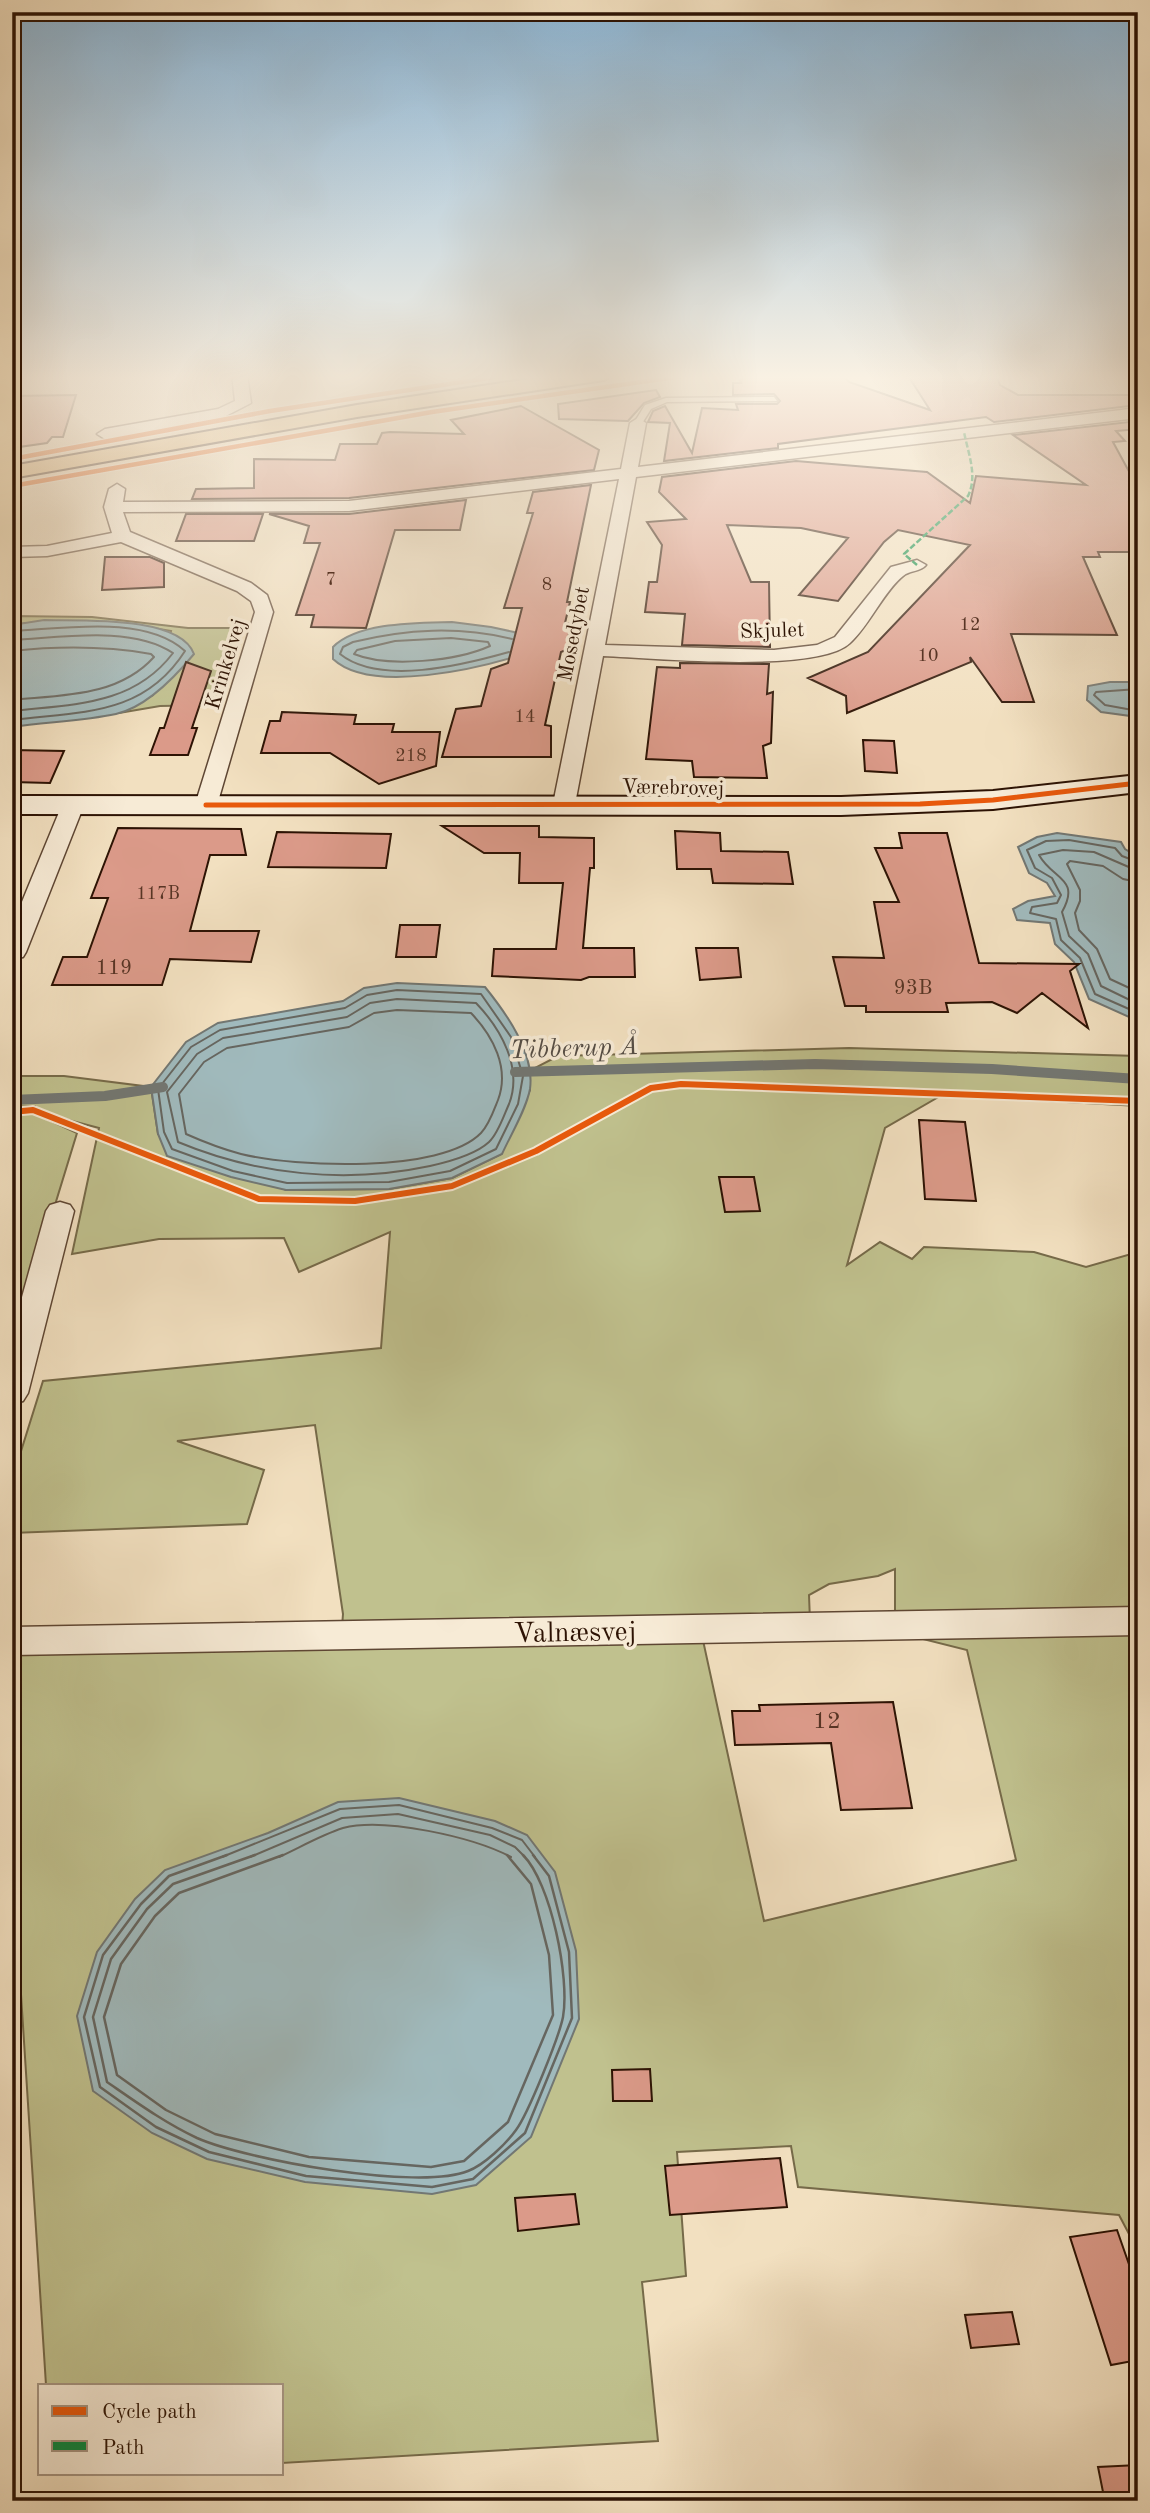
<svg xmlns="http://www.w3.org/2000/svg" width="1150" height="2513" viewBox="0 0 1150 2513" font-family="'Old Standard TT',serif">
	<rect width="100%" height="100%" fill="#f2e0c0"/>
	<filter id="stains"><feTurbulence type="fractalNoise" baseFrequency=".00286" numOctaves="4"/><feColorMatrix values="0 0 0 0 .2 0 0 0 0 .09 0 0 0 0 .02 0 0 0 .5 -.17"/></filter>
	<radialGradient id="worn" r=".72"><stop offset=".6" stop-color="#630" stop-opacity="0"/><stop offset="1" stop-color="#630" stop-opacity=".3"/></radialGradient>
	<path fill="#c0c18e" stroke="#766a49" stroke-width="2" fill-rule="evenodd" d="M 12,616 L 92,617 L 188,628 L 240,628 L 218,705 L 160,706 L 119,713 L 153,695 L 171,631 C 118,621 66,617 12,625 Z
		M 849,1048 L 1138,1056 L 1138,1106 L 942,1095 L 885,1128 L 847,1265 L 880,1242 L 912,1259 L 924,1247 L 1034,1252 L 1086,1267 L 1138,1252 L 1138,2251 L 1119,2215 L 798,2187 L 791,2146 L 677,2152 L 686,2276 L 642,2282 L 658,2441 L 282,2463 L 282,2385 L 46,2385 L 12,1854 L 12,1661 L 22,1652 L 341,1640 L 343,1614 L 315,1425 L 177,1441 L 264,1470 L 247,1524 L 12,1533 L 12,1480 L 43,1381 L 381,1348 L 390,1232 L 299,1272 L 284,1238 L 159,1239 L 72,1254 L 99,1128 L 38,1112 L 35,1106 L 12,1107 L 12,1076 L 64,1076 L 151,1087 L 158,1134 L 286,1190 L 389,1189 L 452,1178 L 501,1154 L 530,1090 L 529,1071 L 558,1056 ZM 895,1569 L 895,1632 L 967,1650 L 1016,1860 L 764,1921 L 699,1622 L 810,1621 L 809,1595 L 829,1584 L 878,1576 Z
		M 29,1111 L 77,1133 L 28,1293 L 12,1332 L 12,1112 Z"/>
	<path fill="#a0babd" stroke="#727773" stroke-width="2" d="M 44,620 C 80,621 180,615 194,654 C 175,677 147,707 116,714 C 83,721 46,722 12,727 L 12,625 Z
		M 452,622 L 491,627 L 514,632 L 530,640 L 527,653 C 481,668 371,695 333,659 L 333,647 C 358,622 417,623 452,622 Z
		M 1110,682 L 1138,682 L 1138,717 L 1101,712 L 1087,700 L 1088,686 Z
		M 1057,833 L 1121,842 L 1125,849 L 1138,857 L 1138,1021 L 1089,999 L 1074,962 L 1055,944 L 1050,923 L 1017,920 L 1013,909 L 1028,901 L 1055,896 L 1047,883 L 1029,873 L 1018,847 L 1037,837 Z
		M 397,983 L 485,987 C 506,1013 535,1053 530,1089 C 526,1110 511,1134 502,1154 L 452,1178 L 389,1189 L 286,1190 L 231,1177 L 167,1156 L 158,1134 L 151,1087 L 186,1042 L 218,1023 L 343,1001 L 364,988 Z
		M 399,1798 L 495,1821 L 527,1835 L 555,1872 L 576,1951 L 579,2019 L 531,2137 L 476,2185 L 432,2194 L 305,2182 L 207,2159 L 152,2133 L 93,2091 L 77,2016 L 97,1952 L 135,1899 L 165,1870 L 268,1833 L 338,1802 Z"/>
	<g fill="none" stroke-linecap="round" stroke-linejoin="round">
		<path stroke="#666660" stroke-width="2" d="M 12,631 C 62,629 145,614 185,651 C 143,717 80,711 12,720
			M 451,638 L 488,642 L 490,646 C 457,661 388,668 354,654 L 357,650 L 395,641 Z
			M 12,640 C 59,638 131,625 173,653 C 133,706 73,704 12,711
			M 12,651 C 59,646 105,646 151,654 L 154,657 C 118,697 62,695 12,700
			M 509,652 C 463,665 380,686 340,654 L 343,647 L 353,642 C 407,629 458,626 512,639
			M 1138,689 L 1096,692 L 1094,695 L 1105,705 L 1138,711
			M 1138,862 L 1122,856 L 1115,848 L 1069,840 L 1046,841 L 1027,850 L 1035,868 L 1052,878 L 1061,895 L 1057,903 L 1032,907 L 1030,913 L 1056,919 L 1061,940 L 1080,958 L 1095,994 L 1138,1013
			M 1138,871 L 1094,852 L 1063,850 L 1039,855 C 1053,880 1081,878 1062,912 L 1069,936 L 1088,954 L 1101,986 L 1138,1004
			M 1138,882 L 1123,879 L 1103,866 L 1070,861 L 1067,864 L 1080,890 L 1080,901 L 1075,913 L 1079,930 L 1097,949 L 1110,979 L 1138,992
			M 397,990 L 481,994 L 511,1037 L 523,1076 L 518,1104 L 496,1149 L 450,1171 L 389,1182 L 287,1183 L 233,1171 L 172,1149 L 164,1132 L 158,1089 L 191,1047 L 220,1030 L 345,1008 L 367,995 Z
			M 397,999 L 476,1003 C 501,1029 523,1068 509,1104 C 504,1115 498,1134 489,1142 C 475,1155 448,1162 430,1166 C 346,1184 257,1175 178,1142 L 167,1092 L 197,1054 L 223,1038 L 347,1017 L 370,1003 Z
			M 397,1010 L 471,1013 C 493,1036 510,1068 498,1100 C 494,1110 489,1125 481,1133 C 441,1174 294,1167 241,1154 C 222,1149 204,1142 186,1134 L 179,1094 L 204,1062 L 227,1048 L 349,1027 L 374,1013 Z
			M 222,1857 L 340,1809 L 399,1805 L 492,1828 L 522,1840 L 535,1857
			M 250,1857 L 342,1818 L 398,1814 L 490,1835 L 515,1847 L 525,1857
			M 279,1857 C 299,1848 321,1835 343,1828 C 384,1817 473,1837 511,1857"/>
		<path stroke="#666660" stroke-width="2.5" d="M 227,1855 L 169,1876 L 141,1904 L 103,1955 L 84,2017 L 100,2087 L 156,2127 L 209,2152 L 306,2176 L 432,2187 L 473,2179 L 525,2133 L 572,2018 L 569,1952 L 549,1876 L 533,1855
			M 255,1855 L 173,1884 L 147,1909 L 111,1959 L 93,2017 L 107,2082 C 136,2102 165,2123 197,2138 C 247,2160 419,2191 468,2171 C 484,2165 506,2144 516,2130 C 528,2114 559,2037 563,2017 C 570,1978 551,1883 523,1855
			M 283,1855 L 179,1893 L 155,1916 L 121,1964 L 104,2017 L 117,2075 L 166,2110 L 215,2134 L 309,2157 L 431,2167 L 464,2161 L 508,2122 L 553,2015 L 549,1955 L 531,1884 L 507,1855"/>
		<path stroke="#727773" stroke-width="10" d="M 515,1072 L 815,1064 L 992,1069 L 1138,1079
			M 12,1100 L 105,1096 L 163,1087"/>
	</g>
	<path fill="#db9a89" stroke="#2d1304" stroke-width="2" d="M 807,374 L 843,375 L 849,382 L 930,410 L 907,374 L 996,374 L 1000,385 L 1018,395 L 1132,395 L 1138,405 L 994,422 L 986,417 L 778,444 L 778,448 L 664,461 L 670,423 L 648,422 L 653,411 L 665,406 L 692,453 L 702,408 L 738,410 L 736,404 L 777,404 L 780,401 L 774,394 L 733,395 L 733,383 L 741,383 L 740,379 L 745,378 L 809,378 Z
		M 656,390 L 660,397 L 644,403 L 628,421 L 559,419 L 558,404 Z
		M 76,395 L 63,437 L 52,437 L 47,443 L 12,448 L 12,396 Z
		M 521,406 L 599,450 L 594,470 L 349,498 L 192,499 L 196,489 L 254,488 L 254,459 L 335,460 L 340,444 L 377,444 L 382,433 L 390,432 L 464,434 L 451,420 Z
		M 1138,421 L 1138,429 L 1116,431 L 1125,441 L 1113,442 L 1138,488 L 1138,552 L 1098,552 L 1100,557 L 1083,557 L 1117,635 L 1011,634 L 1034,702 L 1002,702 L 970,657 L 971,662 L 847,713 L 846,696 L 808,678 L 868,652 L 970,545 L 898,530 L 884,542 L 838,601 L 799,595 L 848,538 L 801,528 L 727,525 L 751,582 L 769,582 L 770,647 L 682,645 L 685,614 L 645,612 L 649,582 L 657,582 L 662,545 L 647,522 L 686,519 L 659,492 L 662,477 L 796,461 L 927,472 L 970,503 L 976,476 L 1086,485 L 1013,435 Z
		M 591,485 L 567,602 L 570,602 L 565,623 L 571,623 L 566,650 L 561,652 L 545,725 L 551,726 L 551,757 L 442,757 L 456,709 L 481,706 L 491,669 L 508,663 L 522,608 L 504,608 L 533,513 L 527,513 L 533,492 Z
		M 466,500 L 460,530 L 395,530 L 366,628 L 311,627 L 314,615 L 296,615 L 320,543 L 304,543 L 309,526 L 269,514 L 349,514 Z
		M 186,514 L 263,514 L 254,541 L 176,541 Z
		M 105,557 L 150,557 L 164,563 L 164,587 L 102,590 Z
		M 186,662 L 211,671 L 192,728 L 197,728 L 188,755 L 150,755 L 160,728 L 164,728 Z
		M 680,663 L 769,664 L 767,694 L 773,692 L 771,743 L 763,746 L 767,778 L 694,777 L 692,761 L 646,759 L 657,667 L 680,668 Z
		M 282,712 L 356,715 L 354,724 L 394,724 L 392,732 L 440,732 L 436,766 L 379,784 L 330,753 L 261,753 L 270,721 L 280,721 Z
		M 863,740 L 894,741 L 897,773 L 865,771 Z
		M 12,750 L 64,751 L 50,783 L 12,782 Z
		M 442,826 L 539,826 L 539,837 L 594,838 L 594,868 L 590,868 L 583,948 L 634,948 L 635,977 L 589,977 L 581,980 L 492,976 L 494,949 L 556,949 L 563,883 L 519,883 L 520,853 L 484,853 Z
		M 118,828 L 241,829 L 246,855 L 210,855 L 190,931 L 259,931 L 251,962 L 170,959 L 162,985 L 52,985 L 63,957 L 87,957 L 108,898 L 91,898 Z
		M 675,831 L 720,833 L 721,851 L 788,852 L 793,884 L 713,883 L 711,869 L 677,869 Z
		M 277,832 L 391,834 L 386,868 L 268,867 Z
		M 899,833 L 947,833 L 979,963 L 1079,964 L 1070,971 L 1088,1028 L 1042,993 L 1017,1013 L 992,1002 L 946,1003 L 948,1012 L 866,1012 L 866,1006 L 845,1006 L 833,957 L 884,958 L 874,902 L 899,902 L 875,848 L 902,848 Z
		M 400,925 L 440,925 L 436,957 L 396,957 Z
		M 696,948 L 738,948 L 741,977 L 700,980 Z
		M 919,1120 L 965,1122 L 976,1201 L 925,1199 Z
		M 719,1177 L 754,1177 L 760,1211 L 725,1212 Z
		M 893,1702 L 912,1808 L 841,1810 L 831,1743 L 735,1745 L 732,1711 L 760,1711 L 759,1705 Z
		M 650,2069 L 652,2101 L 613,2101 L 612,2070 Z
		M 780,2158 L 787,2207 L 670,2215 L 665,2166 Z
		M 575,2194 L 579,2224 L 518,2231 L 515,2198 Z
		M 1117,2230 L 1138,2290 L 1138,2360 L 1111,2365 L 1070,2237 Z
		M 1012,2312 L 1019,2344 L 971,2348 L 965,2315 Z
		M 1138,2465 L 1138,2494 L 1104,2497 L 1098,2467 Z"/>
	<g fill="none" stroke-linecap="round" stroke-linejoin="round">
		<defs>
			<path id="lane" d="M 774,397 L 777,401 L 667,402 L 651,409 L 641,425 L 634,423 L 645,405 L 666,398 Z"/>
			<path id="street" d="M 232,374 L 247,374 L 251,403 L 222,418 L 105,439 L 97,434 L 105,429 L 218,409 L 235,401 Z
				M 1138,408 L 1138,418 L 636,477 L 605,645 L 774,650 L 817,645 L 835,637 L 891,567 L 917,560 L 926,565 C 920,572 910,570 903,576 C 884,591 869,626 850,643 C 818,674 651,658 603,656 L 575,804 L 572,809 L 556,809 L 553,804 L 619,479 L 349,511 L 123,512 L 130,532 L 251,583 L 267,595 L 273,612 L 217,805 L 214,810 L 198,810 L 195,805 L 255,612 L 251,601 L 237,591 L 121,542 L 47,556 L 12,557 L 12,547 L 47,546 L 112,533 L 104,507 L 109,489 L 117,484 L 125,489 L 123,502 L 349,501 L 621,469 L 630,423 L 638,418 L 646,423 L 638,467 Z
				M 73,798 L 81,800 L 84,805 L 26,952 L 23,957 L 12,959 L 12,926 L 62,805 L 65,800 Z
				M 60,1202 L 70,1205 L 74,1211 L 28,1393 L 23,1401 L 12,1404 L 12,1333 L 46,1211 L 50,1205 Z
				M 1138,1607 L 1138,1635 L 12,1655 L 12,1627 Z"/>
			<path id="secondary" d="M 1138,775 L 1138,792 L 993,809 L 841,815 L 12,814 L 12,796 L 841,797 L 993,791 Z"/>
			<path id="primary" d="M 562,374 L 613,374 L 604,380 L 357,417 L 12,478 L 12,466 L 357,405 Z"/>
		</defs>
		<use href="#lane" stroke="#5e4633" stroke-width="3"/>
		<use href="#street" stroke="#5e4633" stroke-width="3"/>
		<use href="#secondary" stroke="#2d1304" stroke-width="4"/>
		<use href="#primary" stroke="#2d1304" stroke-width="4"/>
		<use href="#lane" fill="#f7ebd6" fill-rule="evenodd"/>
		<use href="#street" fill="#f7ebd6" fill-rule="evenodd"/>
		<use href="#secondary" fill="#f7ebd6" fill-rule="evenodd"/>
		<use href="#primary" fill="#e9c080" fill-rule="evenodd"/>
		<path stroke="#00873e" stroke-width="2.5" stroke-dasharray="6 2.5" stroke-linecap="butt" d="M 917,565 L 904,554 L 968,496 C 978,476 968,453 964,432"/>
		<defs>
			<path id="cycleway-far2" d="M 12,459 L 270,411 L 515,374
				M 12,486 L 432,412 L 697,374"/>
			<path id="cycleway-far1" d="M 206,805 L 920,804 L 993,800 L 1138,783"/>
			<path id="cycleway" d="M 12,1112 L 33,1110 L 259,1199 L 355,1201 L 452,1186 L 536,1151 L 651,1088 L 681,1084 L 1138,1101"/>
		</defs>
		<use href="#cycleway-far2" stroke="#f7ebd6" stroke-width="7"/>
		<use href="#cycleway-far1" stroke="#f7ebd6" stroke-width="9"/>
		<use href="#cycleway" stroke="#f7ebd6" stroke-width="10"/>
		<use href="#cycleway-far2" stroke="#e8590c" stroke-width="4.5"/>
		<use href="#cycleway-far1" stroke="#e8590c" stroke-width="5"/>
		<use href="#cycleway" stroke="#e8590c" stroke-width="6"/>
	</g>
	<linearGradient id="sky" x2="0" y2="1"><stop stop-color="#8bb6d7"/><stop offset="0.52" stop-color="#f9f1e3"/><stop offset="1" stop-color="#f9f1e3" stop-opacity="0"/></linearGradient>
	<rect width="1150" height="726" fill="url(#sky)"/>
	<g text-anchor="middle" stroke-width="7" stroke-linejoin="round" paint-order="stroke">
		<g font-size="18" fill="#583525">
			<text x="331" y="585">7</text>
			<text x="547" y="590">8</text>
			<text x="970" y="630">12</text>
			<text x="928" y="661">10</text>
			<text x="525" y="722">14</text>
			<text x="411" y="761">218</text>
			<text x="158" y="899">117B</text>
		</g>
		<g font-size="21" fill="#2d1304" stroke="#f7ebd6">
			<text transform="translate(772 630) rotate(-2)" y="7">Skjulet</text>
			<text transform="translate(573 634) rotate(-79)" y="7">Mosedybet</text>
			<text transform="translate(225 664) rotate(-73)" y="7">Krinkelvej</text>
			<text transform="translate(673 787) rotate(1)" y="7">Værebrovej</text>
		</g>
		<g font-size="21" fill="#583525">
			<text x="114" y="974">119</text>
			<text x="913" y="994">93B</text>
		</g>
		<g font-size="24" fill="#583525">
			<text x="827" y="1728">12</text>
		</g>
		<g font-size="26" font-style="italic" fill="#554d45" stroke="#f7ebd6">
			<text transform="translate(574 1047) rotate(-2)" y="9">Tibberup Å</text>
		</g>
		<g font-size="28" fill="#2d1304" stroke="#f7ebd6">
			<text transform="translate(575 1631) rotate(-1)" y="10">Valnæsvej</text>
		</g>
	</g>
	<rect width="1150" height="2513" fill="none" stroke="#f2e0c0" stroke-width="42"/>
	<rect x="14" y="14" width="1122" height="2485" fill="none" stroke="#2d1304" stroke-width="3.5"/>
	<rect x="21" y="21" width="1108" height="2471" fill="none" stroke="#2d1304" stroke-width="2"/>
	<rect x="38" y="2384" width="245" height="91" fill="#f7ebd6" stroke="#a69582" stroke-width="2"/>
	<rect x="52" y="2406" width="35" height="10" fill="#e8590c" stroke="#a69582" stroke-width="2"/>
	<text x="102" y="2418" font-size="21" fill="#2d1304">Cycle path</text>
	<rect x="52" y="2441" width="35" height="10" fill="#00873e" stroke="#a69582" stroke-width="2"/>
	<text x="102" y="2454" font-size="21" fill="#2d1304">Path</text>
	<rect width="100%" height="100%" filter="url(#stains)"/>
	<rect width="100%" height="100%" fill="url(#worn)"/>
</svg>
